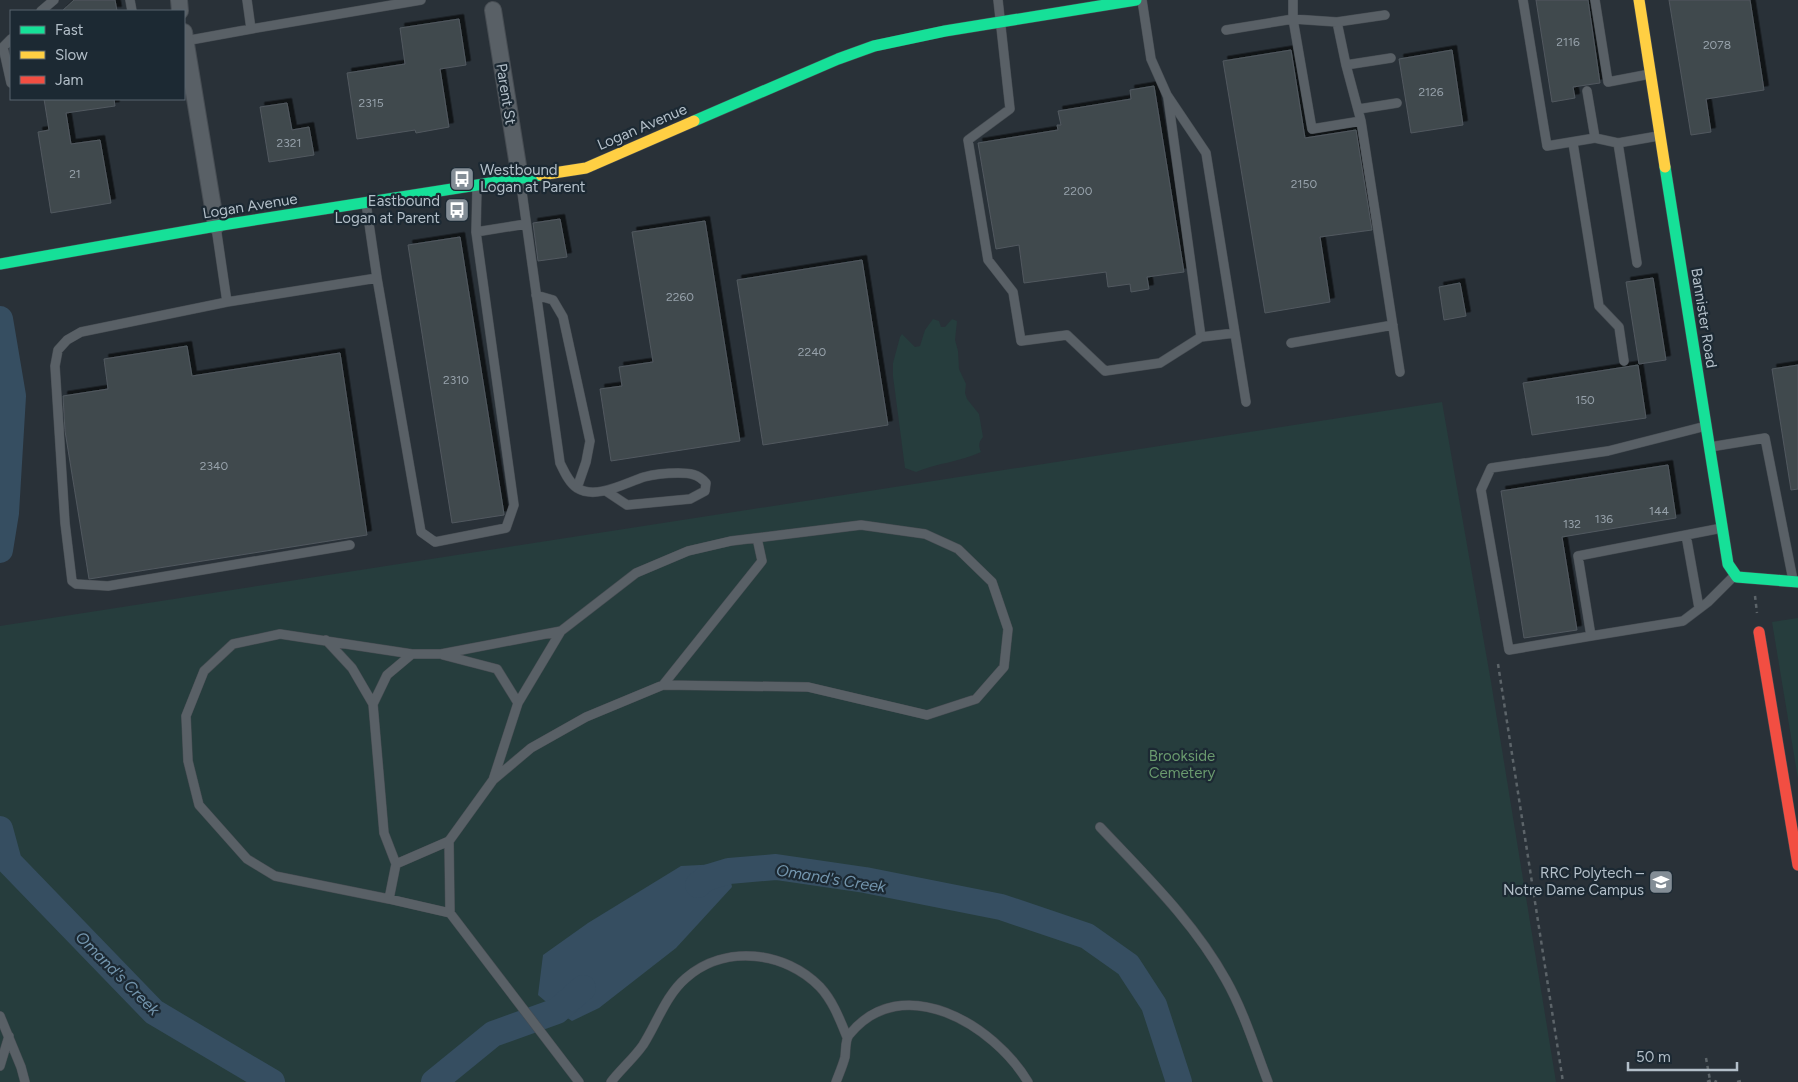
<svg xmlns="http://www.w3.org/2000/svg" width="1798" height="1082" viewBox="0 0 1798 1082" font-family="Figtree,sans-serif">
	<defs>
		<filter id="shadow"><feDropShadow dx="4.5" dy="-4.5" stdDeviation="0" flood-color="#0009"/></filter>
	</defs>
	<rect width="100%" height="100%" fill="#293138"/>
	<path fill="#263d3d" d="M 933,319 L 939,321 L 941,327 L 945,327 L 952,319 L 957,321 L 955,340 L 958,351 L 959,369 L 966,384 L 965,393 L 967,399 L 979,414 L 983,437 C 979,441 978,446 981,452 C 960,462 937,463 916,472 L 905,468 L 893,376 L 893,363 L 900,337 L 902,334 L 915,347 L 920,346 L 925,330 Z
		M 1442,402 L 1491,682 L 1556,1082 L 0,1082 L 0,626 Z
		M 1798,618 L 1798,779 L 1772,622 Z"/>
	<path fill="#364e61" d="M 720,864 L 729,871 L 732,887 L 676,948 L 599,1008 L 572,1021 L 557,1011 L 538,995 L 543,955 L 588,923 L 681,866 Z"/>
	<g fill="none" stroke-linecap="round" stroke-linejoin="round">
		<path stroke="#364e61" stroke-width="26" d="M 0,319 L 13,396 L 6,513 L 0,550
			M 0,829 L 9,862 L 154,1012 L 272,1082
			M 698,885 L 706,878 L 729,871 L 776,867 L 865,880 L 1001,907 L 1087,936 L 1128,965 L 1154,1005 L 1179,1082
			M 434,1082 L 493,1034 L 557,1011 L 583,988"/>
	</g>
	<path fill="#41484e" stroke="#51595f" filter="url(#shadow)" d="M 74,0 L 115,0 L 117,11 L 62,11 Z
		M 1536,0 L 1588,0 L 1600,83 L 1573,87 L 1575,98 L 1552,102 Z
		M 1669,0 L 1750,0 L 1764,90 L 1706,99 L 1711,132 L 1691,135 Z
		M 459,19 L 466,65 L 440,69 L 449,127 L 416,133 L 415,130 L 357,139 L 347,73 L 405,64 L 400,28 Z
		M 1291,50 L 1305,138 L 1356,130 L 1372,230 L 1320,237 L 1330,302 L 1265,313 L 1223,61 Z
		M 1452,50 L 1463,125 L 1411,133 L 1399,59 Z
		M 1154,86 L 1184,272 L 1147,277 L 1149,289 L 1131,292 L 1130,284 L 1108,287 L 1106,272 L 1024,283 L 1019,245 L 996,249 L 978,143 L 1058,130 L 1057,125 L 1061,125 L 1058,111 L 1131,99 L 1130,90 Z
		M 44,99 L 114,99 L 115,106 L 66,113 L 71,144 L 100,140 L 111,203 L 51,213 L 38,132 L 49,130 Z
		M 287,103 L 292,130 L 309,127 L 314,155 L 269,162 L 260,107 Z
		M 560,219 L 567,257 L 538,261 L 533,223 Z
		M 705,221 L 740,441 L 611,461 L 600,389 L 622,386 L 619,367 L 653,362 L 632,232 Z
		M 460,237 L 504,514 L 504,515 L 452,523 L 408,245 Z
		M 862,260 L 888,425 L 763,445 L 737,280 Z
		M 1653,278 L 1666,360 L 1639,364 L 1626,282 Z
		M 1460,283 L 1466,316 L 1444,320 L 1439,287 Z
		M 187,346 L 192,376 L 340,353 L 367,535 L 89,579 L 65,431 L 63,396 L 108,389 L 104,359 Z
		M 1638,365 L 1646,418 L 1532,435 L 1523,383 Z
		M 1798,365 L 1798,489 L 1791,490 L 1772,369 Z
		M 1668,465 L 1676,518 L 1562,537 L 1577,630 L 1524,638 L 1501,491 Z"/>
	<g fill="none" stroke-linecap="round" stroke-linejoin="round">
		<defs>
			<path id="lane" d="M 130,0 L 132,11
				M 998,0 L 1010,109 L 968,140 L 988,260 L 1013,292 L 1021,341 L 1067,335 L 1105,371 L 1160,363 L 1201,337
				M 1142,0 L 1151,59 L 1167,95 L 1206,153 L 1246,402
				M 1293,0 L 1293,19 L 1337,22 L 1346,65 L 1361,121 L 1400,372
				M 1523,0 L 1547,146 L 1595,138
				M 1595,0 L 1608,82 L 1650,74
				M 41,11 L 54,0
				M 1337,22 L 1385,15
				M 251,29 L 421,0
				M 1226,30 L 1293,19 L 1312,129 L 1361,121
				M 185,41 L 251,29 L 247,0
				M 1346,65 L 1391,58
				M 11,83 L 3,47 L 11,39
				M 1587,91 L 1595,138 L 1618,143
				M 1168,98 L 1201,337 L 1235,333
				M 1359,109 L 1397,103
				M 1573,143 L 1599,306 L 1619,327 L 1624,361
				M 520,178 L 560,463 C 564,471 569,483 577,488 C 596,500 625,483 644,477 C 655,474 667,473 678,473 C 690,473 698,474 706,483 L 705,491 L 690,499 L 627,505 L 606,491
				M 216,227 L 227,302 L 377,278 L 366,203
				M 476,232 L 526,224
				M 1637,263 L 1618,143 L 1658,136
				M 377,278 L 421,532 L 435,542 L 506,528 L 514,505 L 476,232 L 477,187
				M 536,295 L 553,300 L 563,317 L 590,441 L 586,462 L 577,488
				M 227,302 L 81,332 L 67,340 L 58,350 L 55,366 L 65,523 L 72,581 L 76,584 L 108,586 L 350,545
				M 1291,343 L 1393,325
				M 1710,447 L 1765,438 L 1793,580
				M 1722,528 L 1578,556 L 1591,636 L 1683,621 L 1708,602 L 1735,575
				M 1686,535 L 1699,608
				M 1591,636 L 1509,650 L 1481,490 L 1491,468 L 1608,451 L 1706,426
				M 326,640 L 352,668 L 373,704
				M 443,655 L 497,669 L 518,703 L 493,780
				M 663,685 L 762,561 L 757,538
				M 518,703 L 561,631
				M 1100,827 C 1145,875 1194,922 1226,980 C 1244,1012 1255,1048 1268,1082
				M 396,864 L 384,833 L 373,704 L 387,675 L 412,654
				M 389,899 L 396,864 L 449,841
				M 450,913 L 449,841 L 493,780 L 531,748 L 586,717 L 663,685 L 808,687 L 927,715 L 976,699 L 1004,667 L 1008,629 L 992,582 L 958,549 L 925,534 L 861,525 L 731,541 L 688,551 L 636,573 L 561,631 L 441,654 L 412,654 L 280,634 L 233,644 L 204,671 L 186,716 L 188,761 L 199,805 L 247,859 L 275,876 L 389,899 L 450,913 L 579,1082
				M 0,1016 L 21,1067 L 25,1082
				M 0,1066 L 9,1036
				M 611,1082 C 621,1069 634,1058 643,1045 C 657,1023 666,995 686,978 C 725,944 785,951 820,987 C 833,1001 840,1020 847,1037
				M 836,1082 C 839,1074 843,1065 845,1057 C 846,1050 845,1040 849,1035 C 902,969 994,1025 1028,1082"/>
			<path id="street" d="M 179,0 L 180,11
				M 493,10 L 520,178
				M 184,32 L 216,226"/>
			<path id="fast" d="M 694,121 L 838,59 L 874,46 L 945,31 L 1136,0
				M 1665,167 L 1728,564 L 1737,577 L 1798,582
				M 0,264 L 216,226 L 541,175"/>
			<path id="slow" d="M 1639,0 L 1665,167
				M 541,175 L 586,168 L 694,121"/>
			<path id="jam" d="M 1759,632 L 1798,865"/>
		</defs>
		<use href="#lane" stroke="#474d53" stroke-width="10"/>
		<use href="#street" stroke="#474d53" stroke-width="18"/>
		<use href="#fast" stroke="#474d53" stroke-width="12"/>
		<use href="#slow" stroke="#474d53" stroke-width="12"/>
		<use href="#jam" stroke="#474d53" stroke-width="12"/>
		<path stroke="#5c6469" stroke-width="2.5" stroke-dasharray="4 4" stroke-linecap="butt" d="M 1755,596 L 1757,613
			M 1498,664 L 1563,1082
			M 1706,1058 L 1710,1080
			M 1707,1082 L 1712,1080 L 1717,1082
			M 1737,1082 L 1741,1081"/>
		<use href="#lane" stroke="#596066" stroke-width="9"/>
		<use href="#street" stroke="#596066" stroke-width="16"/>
		<use href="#fast" stroke="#16e098" stroke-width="11"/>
		<use href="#slow" stroke="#ffcf43" stroke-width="11"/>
		<use href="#jam" stroke="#f24e42" stroke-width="11"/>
	</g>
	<defs>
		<symbol id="bus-square" viewBox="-11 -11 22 22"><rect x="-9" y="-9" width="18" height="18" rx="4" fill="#838d96" stroke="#1c2933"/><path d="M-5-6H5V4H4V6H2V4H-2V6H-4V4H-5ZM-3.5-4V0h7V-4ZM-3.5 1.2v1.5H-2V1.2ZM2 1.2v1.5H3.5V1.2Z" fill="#fff"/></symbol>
		<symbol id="university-square" viewBox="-11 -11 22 22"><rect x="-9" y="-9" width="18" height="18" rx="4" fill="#838d96" stroke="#1c2933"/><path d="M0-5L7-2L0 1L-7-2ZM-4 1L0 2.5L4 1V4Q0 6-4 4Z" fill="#fff"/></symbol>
	</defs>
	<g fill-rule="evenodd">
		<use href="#bus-square" x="448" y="165" width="28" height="28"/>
		<use href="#bus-square" x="443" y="196" width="28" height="28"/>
		<use href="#university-square" x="1647" y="868" width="28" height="28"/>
	</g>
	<g text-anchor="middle" stroke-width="4.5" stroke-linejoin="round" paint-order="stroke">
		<g font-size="12" fill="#96a1aa">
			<text x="1568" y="46">2116</text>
			<text x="1717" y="49">2078</text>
			<text x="1431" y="96">2126</text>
			<text x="371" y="107">2315</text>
			<text x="289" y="147">2321</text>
			<text x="75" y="178">21</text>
			<text x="1304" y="188">2150</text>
			<text x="1078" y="195">2200</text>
			<text x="680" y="301">2260</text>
			<text x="812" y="356">2240</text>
			<text x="456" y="384">2310</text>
			<text x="1585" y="404">150</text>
			<text x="214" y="470">2340</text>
			<text x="1659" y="515">144</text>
			<text x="1604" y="523">136</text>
			<text x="1572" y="528">132</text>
		</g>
		<g font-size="15" fill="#b3bfc9" stroke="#1c2933">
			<text transform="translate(506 94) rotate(81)" y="5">Parent St</text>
			<text transform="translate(642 127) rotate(-23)" y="5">Logan Avenue</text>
			<text transform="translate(250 206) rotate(-9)" y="5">Logan Avenue</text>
			<text transform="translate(1704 318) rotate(81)" y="5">Bannister Road</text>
		</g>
		<g font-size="15" fill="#b3bfc9" stroke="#1c2933" text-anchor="end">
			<text x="480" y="175" text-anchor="start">Westbound<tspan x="480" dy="17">Logan at Parent</tspan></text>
			<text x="440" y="206">Eastbound<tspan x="440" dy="17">Logan at Parent</tspan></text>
			<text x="1644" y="878">RRC Polytech –<tspan x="1644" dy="17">Notre Dame Campus</tspan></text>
		</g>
		<g font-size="15" fill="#6a9a6e" stroke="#1c2933">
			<text x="1182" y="761">Brookside<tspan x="1182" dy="17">Cemetery</tspan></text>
		</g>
		<g font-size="16" font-style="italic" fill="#7395ad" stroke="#1c2933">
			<text transform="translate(831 878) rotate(9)" y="6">Omand's Creek</text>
			<text transform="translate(118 973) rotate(45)" y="6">Omand's Creek</text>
		</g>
	</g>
	<rect x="10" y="10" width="175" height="90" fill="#1c2933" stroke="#58656f"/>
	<rect x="20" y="26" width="25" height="8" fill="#16e098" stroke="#58656f"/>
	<text x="55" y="35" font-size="15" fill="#b3bfc9">Fast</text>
	<rect x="20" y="51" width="25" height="8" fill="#ffcf43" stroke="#58656f"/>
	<text x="55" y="60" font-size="15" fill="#b3bfc9">Slow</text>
	<rect x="20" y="76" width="25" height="8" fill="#f24e42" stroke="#58656f"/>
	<text x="55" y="85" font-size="15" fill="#b3bfc9">Jam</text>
	<path d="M1628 1062v8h109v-8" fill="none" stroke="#b3bfc9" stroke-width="2.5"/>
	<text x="1636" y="1062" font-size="15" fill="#b3bfc9" stroke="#1c2933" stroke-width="4" paint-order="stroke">50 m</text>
</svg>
